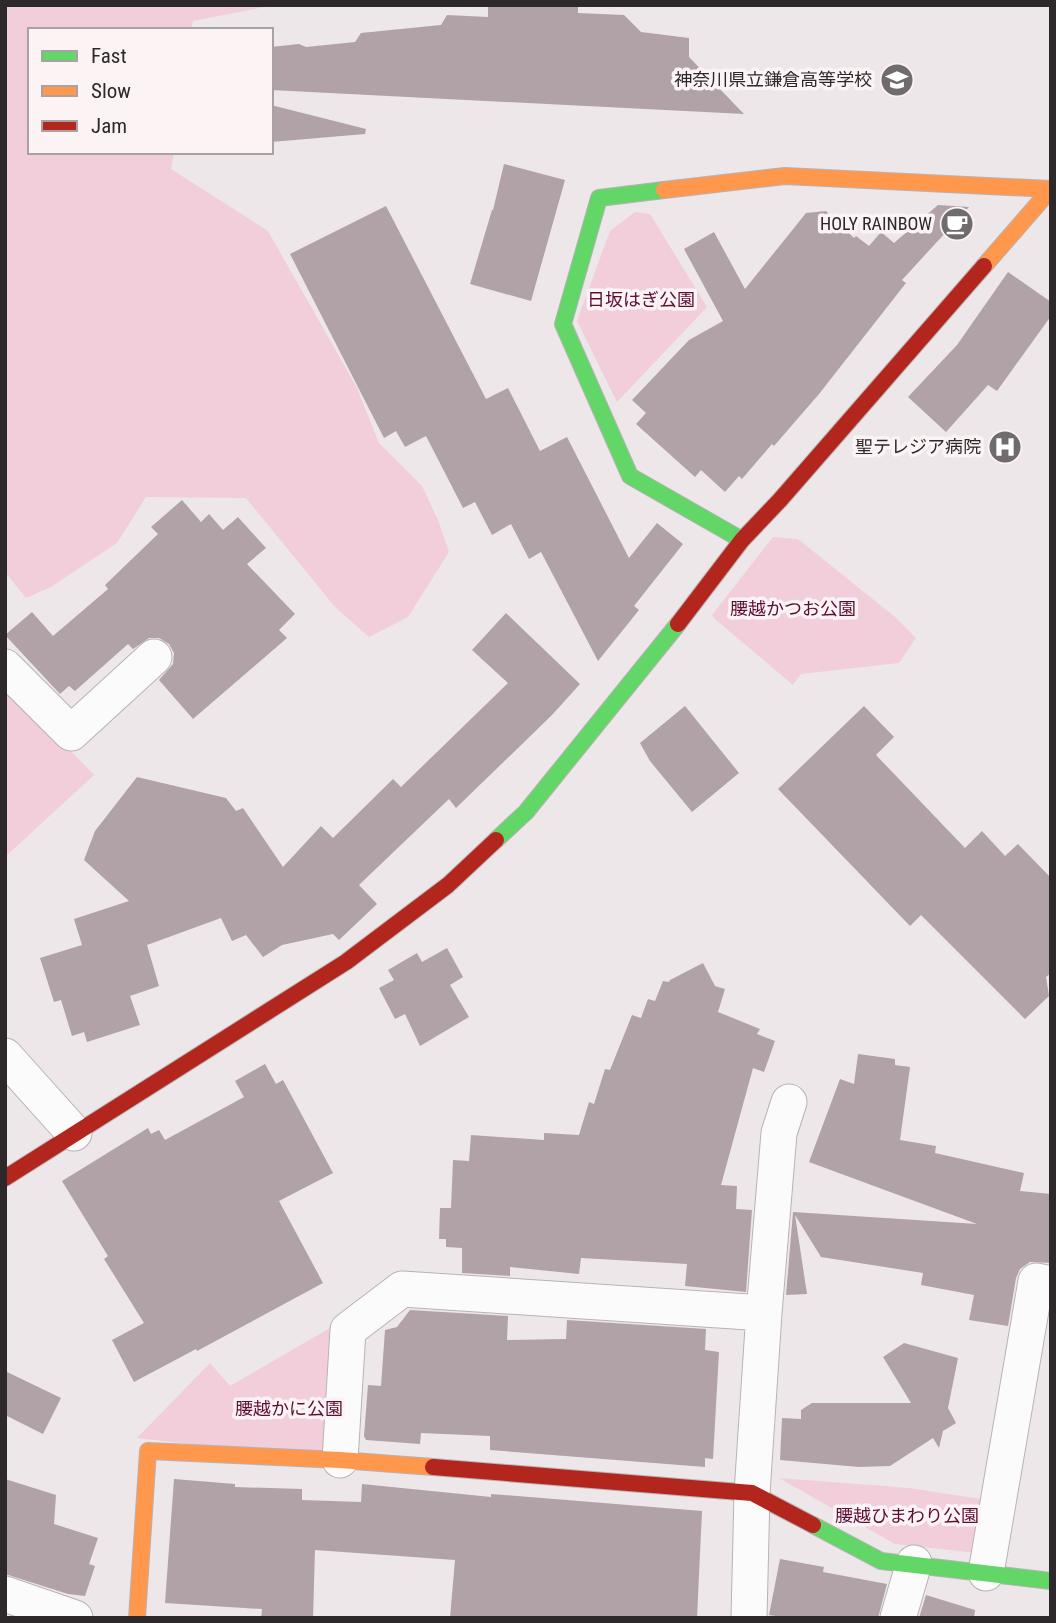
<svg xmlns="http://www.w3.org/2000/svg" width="1056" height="1623" viewBox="0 0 1056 1623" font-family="'Roboto Condensed','Noto Sans JP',sans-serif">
	<rect width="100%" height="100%" fill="#ede7e9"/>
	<path fill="#f1ced9" d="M 5,5 L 275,5 L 193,21 L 191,30 L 30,30 L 30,152 L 174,152 L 171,169 L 268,231 L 356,386 L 379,443 L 422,486 L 438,520 L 449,552 L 408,617 L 369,637 L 335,607 L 246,498 L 146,497 L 117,543 L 51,587 L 26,598 L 5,572 Z
		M 635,212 L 650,214 L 707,307 L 617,402 L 577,321 L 610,231 Z
		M 773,537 L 798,539 L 895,617 L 916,638 L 899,663 L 801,674 L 793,685 L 716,620 L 712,615 Z
		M 5,683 L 94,775 L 5,857 Z
		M 342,1321 L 336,1434 L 313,1459 L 137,1438 L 210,1363 L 230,1386 Z
		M 779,1478 L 909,1488 L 987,1500 L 977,1553 L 895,1544 Z"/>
	<path fill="#b1a2a8" d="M 488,5 L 578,5 L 578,13 L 624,15 L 641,32 L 689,38 L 689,57 L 744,114 L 271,90 L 271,47 L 299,44 L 306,47 L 355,42 L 361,33 L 441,25 L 447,15 L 488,17 Z
		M 271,105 L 366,129 L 365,134 L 271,142 Z
		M 504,164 L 565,180 L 531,301 L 470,284 L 492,210 L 493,210 Z
		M 938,205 L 969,207 L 902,280 L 906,283 L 819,394 L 774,446 L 772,444 L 742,479 L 739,476 L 725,492 L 701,470 L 695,477 L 636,424 L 646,413 L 632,400 L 689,340 L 723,321 L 684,249 L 714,232 L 745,289 L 806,213 L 826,211 L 854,238 L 856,236 L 869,246 L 881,232 L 894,243 Z
		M 386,206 L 486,399 L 508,388 L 540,451 L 567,437 L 629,558 L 657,523 L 683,544 L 634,606 L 639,610 L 598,661 L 541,552 L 529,559 L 511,524 L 492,535 L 475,502 L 463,508 L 426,436 L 405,447 L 396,431 L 384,438 L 290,254 Z
		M 1008,272 L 1051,302 L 1051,316 L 997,391 L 988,385 L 946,432 L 908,397 L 957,345 Z
		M 182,500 L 201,522 L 209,514 L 223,530 L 238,517 L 266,548 L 247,564 L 295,614 L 279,630 L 287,638 L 193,719 L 159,680 L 173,664 L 174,653 L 169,644 L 159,638 L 149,638 L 133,649 L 128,644 L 75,691 L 69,686 L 60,694 L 5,635 L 32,612 L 53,636 L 108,589 L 105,585 L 158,534 L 151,527 Z
		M 506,613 L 580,684 L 552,715 L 456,808 L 449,799 L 359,885 L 377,904 L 339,940 L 333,934 L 282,945 L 263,957 L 246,935 L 232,941 L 221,918 L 147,945 L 159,986 L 130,996 L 140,1025 L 87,1042 L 84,1032 L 72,1036 L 61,1000 L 54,1002 L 40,958 L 82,945 L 74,919 L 129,901 L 84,860 L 95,831 L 137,777 L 226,798 L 236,811 L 243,808 L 283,867 L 321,826 L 333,838 L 393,779 L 401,787 L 508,683 L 472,650 Z
		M 685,706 L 739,773 L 692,812 L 650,761 L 640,743 Z
		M 864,706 L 894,737 L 876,755 L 965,848 L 982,831 L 1005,856 L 1018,844 L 1051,878 L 1051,973 L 1046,977 L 1049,996 L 1025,1019 L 921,915 L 910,926 L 778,789 Z
		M 447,948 L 463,977 L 450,985 L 469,1017 L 420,1046 L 405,1014 L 395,1019 L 379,988 L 394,980 L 388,970 L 417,953 L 422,962 Z
		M 703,963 L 715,986 L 725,989 L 718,1012 L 760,1029 L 757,1034 L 775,1041 L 764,1072 L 753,1068 L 721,1185 L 737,1186 L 736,1209 L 752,1210 L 746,1292 L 685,1286 L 687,1264 L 581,1258 L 579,1274 L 510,1267 L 510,1276 L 462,1273 L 462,1248 L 446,1247 L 446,1239 L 439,1239 L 440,1208 L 451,1208 L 453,1160 L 469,1161 L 471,1135 L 544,1140 L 544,1133 L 579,1135 L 589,1102 L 594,1104 L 605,1069 L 610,1070 L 632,1015 L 641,1018 L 648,999 L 655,1001 L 663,981 L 669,982 L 670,980 Z
		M 858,1054 L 895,1059 L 895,1065 L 910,1067 L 900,1140 L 936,1146 L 935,1153 L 1024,1173 L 1020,1191 L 1051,1194 L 1051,1263 L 1030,1262 L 1020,1269 L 1016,1278 L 1008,1326 L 969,1320 L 974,1295 L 921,1285 L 923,1273 L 821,1257 L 795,1215 L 807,1294 L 786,1295 L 793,1212 L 977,1224 L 809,1162 L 840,1079 L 854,1084 Z
		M 265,1064 L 276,1084 L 283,1080 L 333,1173 L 279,1201 L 323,1283 L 197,1351 L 196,1349 L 134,1382 L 112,1340 L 144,1323 L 104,1259 L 108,1256 L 62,1181 L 148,1128 L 151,1134 L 159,1130 L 165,1140 L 244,1097 L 235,1081 Z
		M 410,1310 L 508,1316 L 507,1340 L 566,1339 L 567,1320 L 706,1329 L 705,1350 L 719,1352 L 713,1459 L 705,1458 L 705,1467 L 490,1450 L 490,1436 L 421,1433 L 420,1444 L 366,1440 L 364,1436 L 368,1385 L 381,1386 L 385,1330 L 397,1327 Z
		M 904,1343 L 958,1358 L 948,1408 L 956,1423 L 943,1431 L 939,1448 L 933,1438 L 890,1466 L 859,1467 L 780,1460 L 782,1418 L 801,1419 L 801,1410 L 812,1403 L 911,1403 L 883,1357 Z
		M 5,1371 L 61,1398 L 43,1434 L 5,1415 Z
		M 5,1479 L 56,1495 L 54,1524 L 98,1538 L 89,1564 L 95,1566 L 85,1596 L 68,1594 L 5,1574 Z
		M 174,1479 L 235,1484 L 235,1487 L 302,1489 L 302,1500 L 361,1502 L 362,1484 L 491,1497 L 491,1494 L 702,1511 L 697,1618 L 450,1618 L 455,1560 L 315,1550 L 313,1618 L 261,1618 L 262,1609 L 165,1603 Z
		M 780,1559 L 824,1567 L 823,1572 L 887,1584 L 878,1618 L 788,1618 L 769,1615 Z
		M 926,1595 L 975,1610 L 974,1618 L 919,1618 Z"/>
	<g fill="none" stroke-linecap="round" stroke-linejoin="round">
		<defs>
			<path id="street" d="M 5,667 L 71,733 L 154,657
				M 5,1056 L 74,1133
				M 340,1460 L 348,1330 L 402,1289 L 764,1313
				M 986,1573 L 1036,1281 L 1051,1284
				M 5,1594 L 75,1618
				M 749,1618 L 752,1493 L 764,1313 L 779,1133 L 789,1102
				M 898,1618 L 914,1563"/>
			<path id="fast" d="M 664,190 L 599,198 L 563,324 L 630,476 L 742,540
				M 496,840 L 526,812 L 678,624
				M 813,1525 L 881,1561 L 1051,1581"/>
			<path id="slow" d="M 664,190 L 785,176 L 1051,189
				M 984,266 L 1051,189
				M 137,1618 L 148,1451 L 340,1460 L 433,1467"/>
			<path id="jam" d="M 678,624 L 742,540 L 780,500 L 984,266
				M 5,1178 L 346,962 L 448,885 L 496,840
				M 433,1467 L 752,1493 L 813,1525"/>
		</defs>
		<use href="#street" stroke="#b7b3b4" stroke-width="37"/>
		<use href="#fast" stroke="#b7b3b4" stroke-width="18"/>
		<use href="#slow" stroke="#b7b3b4" stroke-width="18"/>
		<use href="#jam" stroke="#b7b3b4" stroke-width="18"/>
		<use href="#street" stroke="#fcfbfc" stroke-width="35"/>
		<use href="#fast" stroke="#63d668" stroke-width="16"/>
		<use href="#slow" stroke="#ff974d" stroke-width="16"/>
		<use href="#jam" stroke="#b3261e" stroke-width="16"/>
	</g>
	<defs>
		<symbol id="school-disc" viewBox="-11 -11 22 22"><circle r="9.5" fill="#706c6d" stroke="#fcf3f5"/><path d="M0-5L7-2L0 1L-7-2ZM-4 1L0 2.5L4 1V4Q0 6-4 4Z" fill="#fff"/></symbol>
		<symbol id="cafe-disc" viewBox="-11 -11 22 22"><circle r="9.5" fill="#706c6d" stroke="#fcf3f5"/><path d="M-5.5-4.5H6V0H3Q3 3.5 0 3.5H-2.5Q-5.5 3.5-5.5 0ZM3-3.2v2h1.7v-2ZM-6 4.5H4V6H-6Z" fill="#fff"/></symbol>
		<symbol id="hospital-disc" viewBox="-11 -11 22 22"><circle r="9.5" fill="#706c6d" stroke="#fcf3f5"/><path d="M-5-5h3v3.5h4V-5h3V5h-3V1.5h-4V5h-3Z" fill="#fff"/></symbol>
	</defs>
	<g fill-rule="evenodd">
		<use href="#school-disc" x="878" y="61" width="38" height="38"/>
		<use href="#cafe-disc" x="938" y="205" width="38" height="38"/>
		<use href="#hospital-disc" x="986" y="428" width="38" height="38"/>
	</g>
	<g text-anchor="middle" stroke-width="7" stroke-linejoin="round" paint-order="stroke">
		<g font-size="18" fill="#2d292a" stroke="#fcf3f5" text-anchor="end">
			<text x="872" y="86">神奈川県立鎌倉高等学校</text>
			<text x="932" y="230">HOLY RAINBOW</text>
			<text x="981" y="453">聖テレジア病院</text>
		</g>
		<g font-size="18" fill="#5d0c33" stroke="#fcf3f5">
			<text x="641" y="306">日坂はぎ公園</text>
			<text x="793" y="615">腰越かつお公園</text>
			<text x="289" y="1415">腰越かに公園</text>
			<text x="907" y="1522">腰越ひまわり公園</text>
		</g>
	</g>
	<rect width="1056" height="1623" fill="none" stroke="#2d292a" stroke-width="14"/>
	<rect x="28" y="28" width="245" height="126" fill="#fcf3f5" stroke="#a9a2a4" stroke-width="2"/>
	<rect x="42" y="51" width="35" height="10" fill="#63d668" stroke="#a9a2a4" stroke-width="2"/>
	<text x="91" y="63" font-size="21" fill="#2d292a">Fast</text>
	<rect x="42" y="86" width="35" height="10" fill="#ff974d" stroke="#a9a2a4" stroke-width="2"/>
	<text x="91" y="98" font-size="21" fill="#2d292a">Slow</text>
	<rect x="42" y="121" width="35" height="10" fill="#b3261e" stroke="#a9a2a4" stroke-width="2"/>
	<text x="91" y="133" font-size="21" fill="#2d292a">Jam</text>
</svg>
